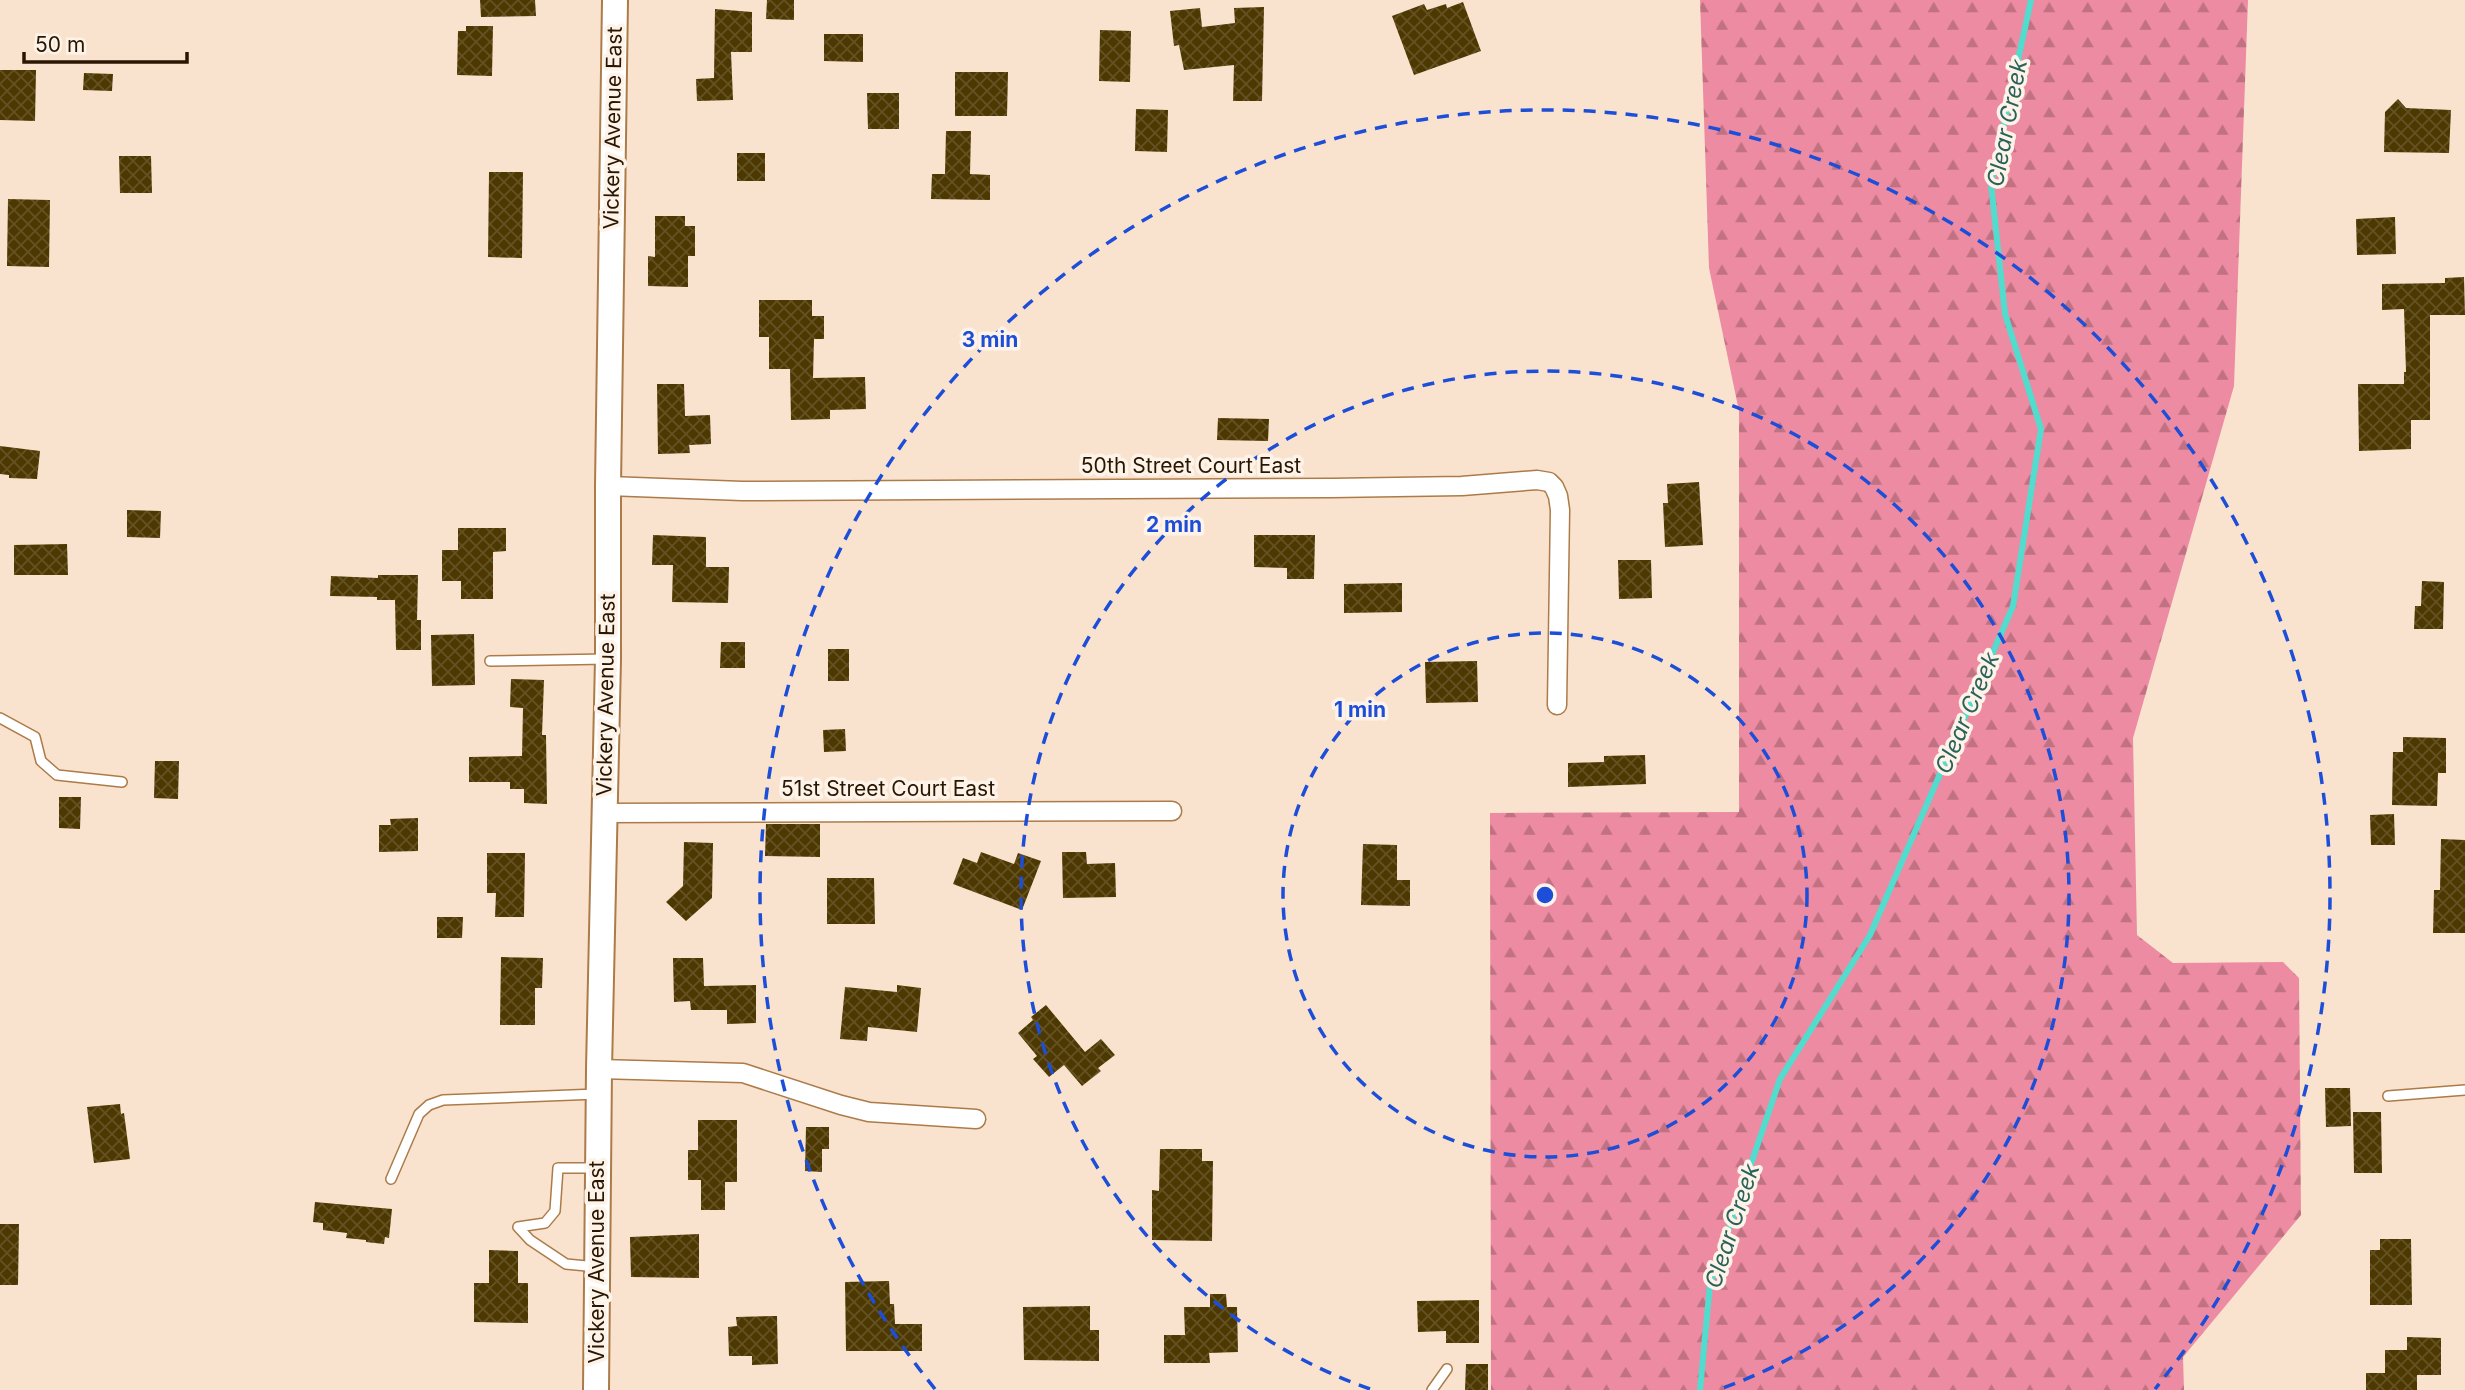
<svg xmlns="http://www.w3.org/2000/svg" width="2465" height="1390" viewBox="0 0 2465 1390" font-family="Inter,sans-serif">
	<defs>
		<pattern id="forest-firs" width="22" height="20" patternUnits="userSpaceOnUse" patternTransform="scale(1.75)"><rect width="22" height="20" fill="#ed8ba2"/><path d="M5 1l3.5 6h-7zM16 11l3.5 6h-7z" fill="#c07182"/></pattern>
		<pattern id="building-cross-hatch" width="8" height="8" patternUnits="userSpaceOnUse" patternTransform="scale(1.75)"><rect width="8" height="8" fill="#4c3800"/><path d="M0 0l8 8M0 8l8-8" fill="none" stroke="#635224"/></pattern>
	</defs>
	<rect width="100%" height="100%" fill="#f9e3cf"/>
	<path fill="url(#forest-firs)" d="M 1700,0 L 2248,0 L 2234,386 L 2133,738 L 2137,935 L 2173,963 L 2283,962 L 2299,978 L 2301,1215 L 2183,1357 L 2184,1390 L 1491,1390 L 1490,813 L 1739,812 L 1739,411 L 1709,268 Z"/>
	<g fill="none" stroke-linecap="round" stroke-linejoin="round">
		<path stroke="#51dcce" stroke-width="6" d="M 1700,1390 L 1710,1284 L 1780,1079 L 1870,935 L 2013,606 L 2041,429 L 2005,314 L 1991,184 L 2031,0"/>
	</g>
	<path fill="url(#building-cross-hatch)" d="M 480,0 L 535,0 L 536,16 L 481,17 Z
		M 767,0 L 794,0 L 794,20 L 766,19 Z
		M 1463,2 L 1481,51 L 1414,75 L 1392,16 L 1424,4 L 1427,10 L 1446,4 L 1447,8 Z
		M 1264,7 L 1262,101 L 1233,101 L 1234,65 L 1184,70 L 1179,45 L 1174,46 L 1170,11 L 1200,8 L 1202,27 L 1235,23 L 1234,8 Z
		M 715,9 L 752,12 L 752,52 L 731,52 L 733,100 L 697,101 L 696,79 L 714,78 Z
		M 466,26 L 493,26 L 492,76 L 457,75 L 458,31 L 466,31 Z
		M 1100,30 L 1131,31 L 1130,82 L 1099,81 Z
		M 824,34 L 863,34 L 863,62 L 824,61 Z
		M 0,70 L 36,70 L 35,121 L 0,120 Z
		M 955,72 L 1008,72 L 1007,116 L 955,116 Z
		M 84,73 L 113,74 L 112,91 L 83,90 Z
		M 867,93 L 899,93 L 899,129 L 868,129 Z
		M 2398,99 L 2406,108 L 2451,110 L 2449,153 L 2384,152 L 2385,112 Z
		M 1136,109 L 1168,110 L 1167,152 L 1135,151 Z
		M 946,131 L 971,131 L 970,174 L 990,175 L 990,200 L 931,199 L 932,174 L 945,174 Z
		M 737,153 L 765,153 L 765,181 L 737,181 Z
		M 119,156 L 151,156 L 152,193 L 120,193 Z
		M 489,172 L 523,172 L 522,258 L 488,257 Z
		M 8,199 L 50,200 L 49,267 L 7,266 Z
		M 655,216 L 685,216 L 685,226 L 695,226 L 695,256 L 688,256 L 688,287 L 648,286 L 648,256 L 655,257 Z
		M 2395,217 L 2396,254 L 2357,255 L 2356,219 Z
		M 2464,277 L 2465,315 L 2430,315 L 2430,420 L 2411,420 L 2411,449 L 2359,451 L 2358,384 L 2404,384 L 2404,372 L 2406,372 L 2404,309 L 2382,310 L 2382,284 L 2445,283 L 2445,278 Z
		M 759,300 L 812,300 L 812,316 L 824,316 L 824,339 L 814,339 L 813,378 L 865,377 L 866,409 L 830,410 L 830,419 L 791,420 L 790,369 L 769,369 L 769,337 L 759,337 Z
		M 657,384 L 684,384 L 685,416 L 710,415 L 711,444 L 689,445 L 690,453 L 658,454 Z
		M 1218,418 L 1269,419 L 1268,441 L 1217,440 Z
		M 0,446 L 40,451 L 37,479 L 9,478 L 9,475 L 0,474 Z
		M 1699,482 L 1703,545 L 1665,547 L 1663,503 L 1668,503 L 1667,484 Z
		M 127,510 L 161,511 L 160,538 L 127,537 Z
		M 458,528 L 506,528 L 506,551 L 493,552 L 493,599 L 461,599 L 461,581 L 442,581 L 442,550 L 458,550 Z
		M 653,535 L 706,537 L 706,567 L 729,567 L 728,603 L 672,602 L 673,565 L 652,565 Z
		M 1254,535 L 1315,535 L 1314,579 L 1287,579 L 1287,568 L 1254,567 Z
		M 67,544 L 68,575 L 14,575 L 14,545 Z
		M 1618,560 L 1651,560 L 1652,598 L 1619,599 Z
		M 378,575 L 418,575 L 417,620 L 421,620 L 421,650 L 396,650 L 395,600 L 377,600 L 377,597 L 330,596 L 331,576 L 378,578 Z
		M 2422,581 L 2444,582 L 2443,629 L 2414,629 L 2415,606 L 2421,606 Z
		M 1402,583 L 1402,612 L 1344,613 L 1344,584 Z
		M 474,634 L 475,685 L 432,686 L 431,635 Z
		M 721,642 L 745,642 L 745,668 L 720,668 Z
		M 828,649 L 849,649 L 849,681 L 828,681 Z
		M 1477,661 L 1478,702 L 1426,703 L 1425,662 Z
		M 511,679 L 544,680 L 542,735 L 546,735 L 547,804 L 524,803 L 524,789 L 510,789 L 510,782 L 469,782 L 469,757 L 522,756 L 523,708 L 510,707 Z
		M 845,729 L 846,751 L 824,752 L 823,730 Z
		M 2403,737 L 2446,738 L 2446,773 L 2438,773 L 2437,806 L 2392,805 L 2393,752 L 2403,752 Z
		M 1645,755 L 1646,784 L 1568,787 L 1568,763 L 1604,762 L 1604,756 Z
		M 155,761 L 179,761 L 178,799 L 154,798 Z
		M 59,797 L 81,797 L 80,829 L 59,828 Z
		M 2394,814 L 2395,845 L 2371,845 L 2370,815 Z
		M 418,818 L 418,851 L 379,852 L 379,825 L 391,825 L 390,819 Z
		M 766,824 L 820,824 L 820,857 L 765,856 Z
		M 2441,839 L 2465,840 L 2465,933 L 2433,933 L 2434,890 L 2440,890 Z
		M 684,842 L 713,843 L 712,898 L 686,921 L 666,902 L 683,886 Z
		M 1363,844 L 1397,845 L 1397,880 L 1410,880 L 1410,906 L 1361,905 Z
		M 981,852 L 1014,864 L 1018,853 L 1041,861 L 1022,910 L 953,884 L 963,858 L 977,863 Z
		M 1062,852 L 1086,852 L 1087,864 L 1115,863 L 1116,897 L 1063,898 Z
		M 487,853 L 525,853 L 524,917 L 495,917 L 496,893 L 487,893 Z
		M 827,878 L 874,878 L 875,924 L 827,924 Z
		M 437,917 L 463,917 L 462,938 L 437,938 Z
		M 501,957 L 543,958 L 542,988 L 535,988 L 535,1025 L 500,1025 Z
		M 673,958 L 703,958 L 704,986 L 756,985 L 756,1023 L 727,1024 L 727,1010 L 691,1010 L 690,1001 L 674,1002 Z
		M 897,985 L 921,988 L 917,1032 L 868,1027 L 867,1041 L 840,1039 L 845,987 L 897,992 Z
		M 1046,1005 L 1085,1052 L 1101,1039 L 1115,1055 L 1098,1068 L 1101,1071 L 1082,1086 L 1064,1065 L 1049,1077 L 1033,1059 L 1037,1056 L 1018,1033 L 1033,1020 L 1031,1017 Z
		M 2325,1088 L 2350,1088 L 2351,1126 L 2326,1127 Z
		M 120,1104 L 121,1114 L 124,1113 L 130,1159 L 94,1163 L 87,1107 Z
		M 2353,1112 L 2381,1112 L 2382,1173 L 2354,1173 Z
		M 698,1120 L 737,1120 L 737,1182 L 725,1182 L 725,1210 L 701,1210 L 701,1180 L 688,1180 L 688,1150 L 698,1150 Z
		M 806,1127 L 829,1127 L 829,1149 L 822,1149 L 822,1172 L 805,1171 Z
		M 1160,1149 L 1202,1149 L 1202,1161 L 1213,1161 L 1212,1241 L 1152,1240 L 1152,1190 L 1159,1191 Z
		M 315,1202 L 392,1209 L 389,1238 L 385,1237 L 384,1244 L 366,1242 L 366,1240 L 346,1238 L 347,1233 L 323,1230 L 323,1223 L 313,1222 Z
		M 0,1224 L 19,1224 L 18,1285 L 0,1285 Z
		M 699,1234 L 699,1278 L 631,1277 L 630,1237 Z
		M 2380,1239 L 2411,1239 L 2412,1305 L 2370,1305 L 2370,1250 L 2380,1250 Z
		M 489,1250 L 518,1251 L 518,1283 L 528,1283 L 528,1323 L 474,1322 L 474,1283 L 489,1283 Z
		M 889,1281 L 890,1304 L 894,1304 L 895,1324 L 922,1324 L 922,1351 L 846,1351 L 845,1282 Z
		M 1210,1294 L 1226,1294 L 1227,1307 L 1237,1307 L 1238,1352 L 1209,1353 L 1210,1363 L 1164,1363 L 1164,1335 L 1185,1335 L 1184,1307 L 1210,1307 Z
		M 1479,1300 L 1479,1343 L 1446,1343 L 1446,1331 L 1418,1332 L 1417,1301 Z
		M 1090,1306 L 1090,1330 L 1099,1330 L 1099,1361 L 1024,1360 L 1023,1307 Z
		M 777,1316 L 778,1364 L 752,1365 L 752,1356 L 729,1356 L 728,1327 L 737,1326 L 736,1317 Z
		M 2407,1337 L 2441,1338 L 2441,1375 L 2417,1375 L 2417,1390 L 2366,1390 L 2366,1373 L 2385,1373 L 2385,1350 L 2407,1350 Z
		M 1466,1364 L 1488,1364 L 1488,1390 L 1465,1390 Z"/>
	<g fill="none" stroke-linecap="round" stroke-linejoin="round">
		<defs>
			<path id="lane" d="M 490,661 L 607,659
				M 0,718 L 35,737 L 41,761 L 57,775 L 122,782
				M 2388,1096 L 2465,1090
				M 596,1168 L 558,1168 L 555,1211 L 545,1223 L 518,1227 L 530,1240 L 566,1264 L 597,1267
				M 391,1179 L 419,1114 L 429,1105 L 443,1100 L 597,1094
				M 1432,1390 L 1447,1369"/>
			<path id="street" d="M 608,486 L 742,491 L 1331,488 L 1462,486 L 1537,480 L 1549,482 L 1554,487 L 1558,496 L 1560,510 L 1557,705
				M 605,813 L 1172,811
				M 599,1069 L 743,1073 L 841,1105 L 869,1112 L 976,1119"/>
			<path id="secondary" d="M 596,1390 L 599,1069 L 608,659 L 608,486 L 615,0"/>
		</defs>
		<use href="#lane" stroke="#ac7b48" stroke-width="12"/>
		<use href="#street" stroke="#ac7b48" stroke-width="21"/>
		<use href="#secondary" stroke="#ac7b48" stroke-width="28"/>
		<use href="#lane" stroke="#fff" stroke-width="9"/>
		<use href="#street" stroke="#fff" stroke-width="18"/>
		<use href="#secondary" stroke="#fff" stroke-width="24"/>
	</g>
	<g fill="none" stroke="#1d4ed8" stroke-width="3.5" stroke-dasharray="12 9">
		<circle cx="1545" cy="895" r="262"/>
		<path d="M1370 1389A524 524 0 1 1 1720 1389"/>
		<path d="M935 1389A785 785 0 1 1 2155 1389"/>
	</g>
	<g text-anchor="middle" stroke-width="7" stroke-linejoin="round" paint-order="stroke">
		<g font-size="21" fill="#291602" stroke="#fef3e8">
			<text transform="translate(613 128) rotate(-89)" y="7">Vickery Avenue East</text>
			<text x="1191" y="473">50th Street Court East</text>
			<text transform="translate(606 695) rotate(-89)" y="7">Vickery Avenue East</text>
			<text x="888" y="796">51st Street Court East</text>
			<text transform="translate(597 1262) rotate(-90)" y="7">Vickery Avenue East</text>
		</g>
		<g font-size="23" font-style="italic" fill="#29615b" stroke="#fef3e8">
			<text transform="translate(2007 123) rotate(-79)" y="8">Clear Creek</text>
			<text transform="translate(1967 713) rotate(-67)" y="8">Clear Creek</text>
			<text transform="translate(1732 1226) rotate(-72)" y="8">Clear Creek</text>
		</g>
	</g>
	<circle cx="1545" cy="895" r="10" fill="#1d4ed8" stroke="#fef3e8" stroke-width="3.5"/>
	<g font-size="21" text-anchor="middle" font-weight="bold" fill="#1d4ed8" stroke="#fef3e8" stroke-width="7" stroke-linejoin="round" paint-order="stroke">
		<text x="990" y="347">3 min</text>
		<text x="1174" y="532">2 min</text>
		<text x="1360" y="717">1 min</text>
	</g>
	<path d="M24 52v10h163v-10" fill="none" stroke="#291602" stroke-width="3.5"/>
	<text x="35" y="52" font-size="21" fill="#291602" stroke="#fef3e8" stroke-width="5" paint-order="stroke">50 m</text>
</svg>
